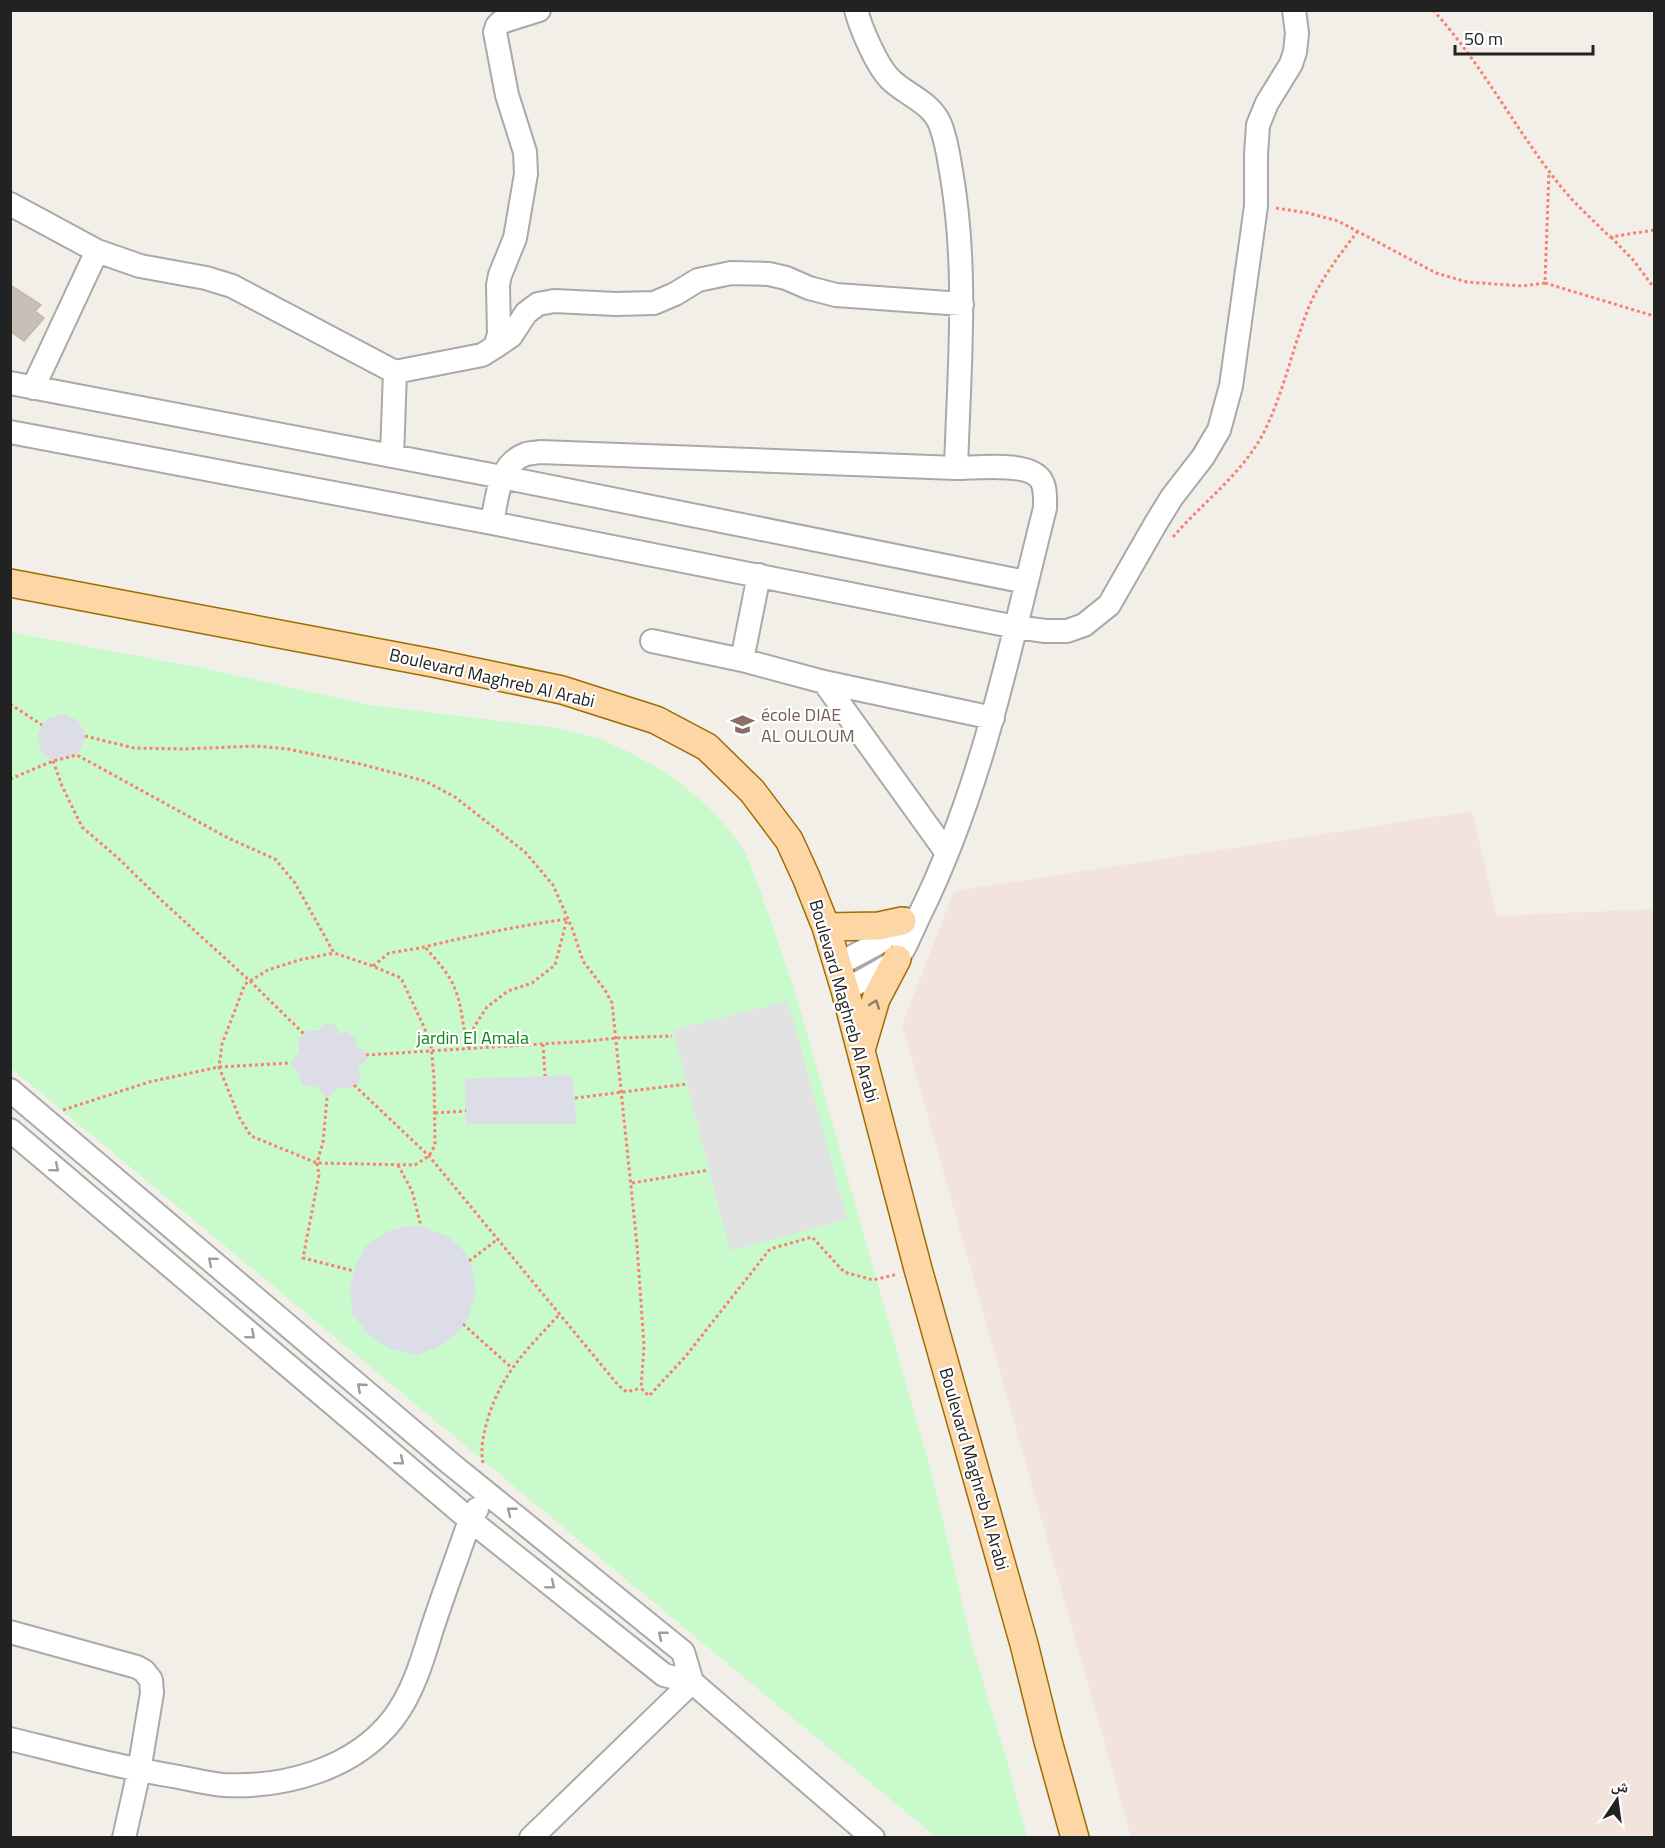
<svg xmlns="http://www.w3.org/2000/svg" width="1665" height="1848" viewBox="0 0 1665 1848" font-family="'Titillium Web','Noto Naskh Arabic',sans-serif">
	<rect width="100%" height="100%" fill="#f2efe9"/>
	<path fill="#f3e3dd" d="M 1472,811 L 1497,916 L 1654,909 L 1654,1837 L 1131,1837 L 902,1025 L 954,891 Z"/>
	<path fill="#c8facc" d="M 10,632 L 207,669 L 370,705 L 557,728 L 597,738 L 631,753 L 665,772 L 683,785 L 709,808 L 730,831 L 746,854 L 761,893 L 795,991 L 933,1479 L 973,1648 L 1008,1765 L 1027,1837 L 936,1837 L 11,1068 Z"/>
	<path fill="#e2e2e2" d="M 788,1001 L 847,1219 L 730,1251 L 673,1030 Z"/>
	<path fill="#dddde8" d="M 64,714 L 77,720 L 84,730 L 85,739 L 77,755 L 53,761 L 43,755 L 39,745 L 38,734 L 42,725 L 49,718 Z
		M 326,1023 L 335,1025 L 340,1034 L 347,1032 L 355,1037 L 357,1047 L 365,1051 L 367,1059 L 358,1069 L 361,1074 L 360,1081 L 350,1089 L 338,1087 L 327,1098 L 317,1087 L 302,1085 L 299,1074 L 290,1063 L 299,1052 L 299,1038 L 308,1030 L 319,1031 Z
		M 572,1075 L 577,1124 L 466,1124 L 465,1079 Z
		M 408,1226 L 421,1226 L 448,1236 L 465,1252 L 473,1270 L 476,1291 L 469,1317 L 457,1333 L 438,1347 L 417,1355 L 388,1348 L 367,1333 L 352,1313 L 350,1289 L 355,1267 L 366,1246 L 388,1231 Z"/>
	<path fill="#c7bfb8" stroke="#c4b6ab" stroke-width="1.5" d="M 10,285 L 41,305 L 35,311 L 44,318 L 24,341 L 10,331 Z"/>
	<g fill="none" stroke-linecap="round" stroke-linejoin="round">
		<defs>
			<path id="minor" d="M 856,10 C 861,29 877,66 890,79 C 906,95 931,102 940,124 C 947,141 949,160 952,177 C 968,273 959,372 956,468
				M 10,204 L 97,251 L 33,388
				M 97,251 L 140,266 L 206,278 L 232,286 L 395,372 L 392,456
				M 495,347 L 511,336 L 526,313 L 538,304 L 554,301 L 616,304 L 654,303 L 675,294 L 698,280 L 731,273 L 769,274 L 786,278 L 809,288 L 836,295 L 962,304
				M 395,372 L 482,355 L 495,347 L 499,334 L 498,285 L 500,275 L 515,238 L 526,174 L 525,152 L 507,95 L 495,32 L 497,26 L 501,22 L 539,10
				M 10,383 L 502,477 L 1026,582
				M 10,432 L 492,523 L 1016,627 L 1045,631 L 1067,631 L 1084,625 L 1109,605 L 1156,523 L 1172,497 L 1203,457 L 1219,430 L 1231,386 L 1256,206 L 1256,154 L 1258,125 L 1267,103 L 1291,64 L 1295,52 L 1297,33 L 1294,10
				M 492,523 C 497,499 498,464 526,454 C 530,453 535,453 540,452 L 956,468 C 977,468 1029,461 1041,480 C 1046,488 1045,499 1045,508 C 1010,646 983,787 919,916 C 914,926 903,954 896,960 C 884,970 859,982 845,990
				M 652,641 L 742,660 L 824,682 L 993,718
				M 742,660 L 759,575
				M 824,682 L 947,853
				M 837,965 L 880,942 L 905,919
				M 10,1090 L 451,1464 L 683,1652 L 692,1682
				M 10,1130 L 470,1520 L 664,1675 L 692,1682 L 873,1838
				M 10,1632 L 137,1667 L 144,1671 L 151,1680 L 152,1693 L 139,1771 L 124,1838
				M 10,1739 C 67,1753 122,1768 179,1777 C 194,1780 210,1784 224,1785 C 285,1788 354,1769 393,1719 C 412,1694 422,1662 431,1632 C 443,1595 457,1558 470,1520 L 477,1509
				M 531,1838 L 692,1682"/>
			<path id="major" d="M 10,583 L 433,663 L 562,690 L 656,720 L 707,747 L 752,791 L 789,840 L 806,877 L 826,927 L 845,990 L 918,1269 L 1024,1644 L 1048,1741 L 1075,1838
				M 826,927 L 879,926 L 902,921
				M 861,1050 L 876,999 L 897,959"/>
		</defs>
		<use href="#minor" stroke="#a9a9a9" stroke-width="26"/>
		<use href="#major" stroke="#a06b00" stroke-width="30"/>
		<path stroke="#fa8072" stroke-width="3" stroke-dasharray="3 3" stroke-linecap="butt" d="M 1433,10 C 1483,65 1516,131 1562,188 C 1576,205 1594,221 1610,237 L 1654,230
			M 1276,208 L 1308,213 L 1338,221 L 1436,273 L 1467,282 L 1523,286 L 1545,283 L 1549,171
			M 1611,237 L 1634,261 L 1654,288
			M 1545,283 L 1654,316
			M 1173,537 C 1203,502 1241,475 1263,434 C 1283,395 1292,350 1308,309 C 1320,280 1338,257 1357,232
			M 10,704 L 42,725
			M 85,736 L 134,748 L 184,749 L 255,746 L 288,749 L 360,764 L 425,781 L 455,797 L 525,852 L 553,885 L 572,928 L 583,961 L 605,990 L 612,1003 L 637,1245 L 644,1346 L 641,1388 L 649,1396 L 685,1357 L 770,1249 L 812,1237 L 844,1272 L 873,1280 L 898,1274
			M 53,761 L 62,786 L 82,827 L 119,859 L 160,899 L 250,981 L 304,1034
			M 10,779 L 53,761 L 77,755 L 228,838 L 275,859 L 295,883 L 334,953 L 370,965 L 401,978 L 424,1027 L 431,1045 L 434,1078 L 435,1145 L 429,1156 L 415,1165 L 317,1163 L 251,1136 L 239,1117 L 219,1067 L 222,1044 L 245,984 L 268,970 L 299,960 L 334,953
			M 373,966 L 389,953 L 420,948 C 469,936 518,926 567,919 L 555,965 L 532,983 L 508,991 L 487,1007 L 474,1027 L 469,1049 C 462,1029 463,1008 455,989 C 449,973 436,960 425,947
			M 543,1044 L 545,1076
			M 366,1055 L 589,1041 L 616,1038 L 672,1036
			M 354,1085 L 429,1156 L 618,1385 L 627,1392 L 641,1388
			M 327,1098 L 323,1142 L 317,1163 L 319,1175 L 303,1258 L 354,1271
			M 575,1098 L 687,1084
			M 63,1110 L 149,1082 L 219,1067 L 290,1063
			M 435,1113 L 466,1111
			M 398,1165 L 412,1191 L 421,1226
			M 632,1183 L 709,1170
			M 469,1261 L 498,1239
			M 463,1324 L 512,1368
			M 483,1463 C 480,1448 484,1432 488,1418 C 502,1373 528,1348 559,1315"/>
		<use href="#minor" stroke="#fff" stroke-width="22"/>
		<use href="#major" stroke="#fcd6a4" stroke-width="27"/>
	</g>
	<defs><path id="oneway-chevron" d="M-2-3.5L2.5 0L-2 3.5" fill="none" stroke-width="1.6" stroke-linecap="round" stroke-linejoin="round" transform="scale(1.5)"/></defs>
	<use stroke="#8f7c63" href="#oneway-chevron" transform="translate(875 1004) rotate(-70)"/>
	<g stroke="#9c9c9c">
		<use href="#oneway-chevron" transform="translate(55 1168) rotate(40)"/>
		<use href="#oneway-chevron" transform="translate(212 1261) rotate(-140)"/>
		<use href="#oneway-chevron" transform="translate(251 1335) rotate(40)"/>
		<use href="#oneway-chevron" transform="translate(361 1387) rotate(-139)"/>
		<use href="#oneway-chevron" transform="translate(400 1461) rotate(40)"/>
		<use href="#oneway-chevron" transform="translate(511 1511) rotate(-141)"/>
		<use href="#oneway-chevron" transform="translate(551 1585) rotate(39)"/>
		<use href="#oneway-chevron" transform="translate(662 1635) rotate(-141)"/>
	</g>
	<defs>
		<symbol id="school-bare" viewBox="-9 -9 18 18"><path d="M0-5L7-2L0 1L-7-2ZM-4 1L0 2.5L4 1V4Q0 6-4 4Z" fill="#8d6e63" stroke="#fff" stroke-width="2.5" paint-order="stroke"/></symbol>
	</defs>
	<g fill-rule="evenodd">
		<use href="#school-bare" x="726" y="708" width="33" height="33"/>
	</g>
	<g text-anchor="middle" stroke-width="4.5" stroke-linejoin="round" paint-order="stroke">
		<g font-size="18" fill="#222" stroke="#fff">
			<text transform="translate(492 678) rotate(13)" y="6">Boulevard Maghreb Al Arabi</text>
			<text transform="translate(844 1001) rotate(74)" y="6">Boulevard Maghreb Al Arabi</text>
			<text transform="translate(974 1469) rotate(74)" y="6">Boulevard Maghreb Al Arabi</text>
		</g>
		<g font-size="18" fill="#785e54" stroke="#fff" text-anchor="start">
			<text x="761" y="721">école DIAE<tspan x="761" dy="21">AL OULOUM</tspan></text>
		</g>
		<g font-size="18" fill="#0c8416" stroke="#fff">
			<text x="473" y="1044">jardin El Amala</text>
		</g>
	</g>
	<rect width="1665" height="1848" fill="none" stroke="#222222" stroke-width="24"/>
	<g transform="translate(1617 1800) rotate(13)" stroke="#ffffff" stroke-width="4.5" paint-order="stroke">
	<path d="M0-4.5L10 22L0 15L-10 22Z" fill="#222222"/>
	<text y="-9" font-size="16" font-weight="bold" text-anchor="middle" fill="#222222">ش</text>
	</g>
	<path d="M1455 45v9h138v-9" fill="none" stroke="#222222" stroke-width="3"/>
	<text x="1464" y="45" font-size="18" fill="#222222" stroke="#ffffff" stroke-width="4.5" paint-order="stroke">50 m</text>
</svg>
